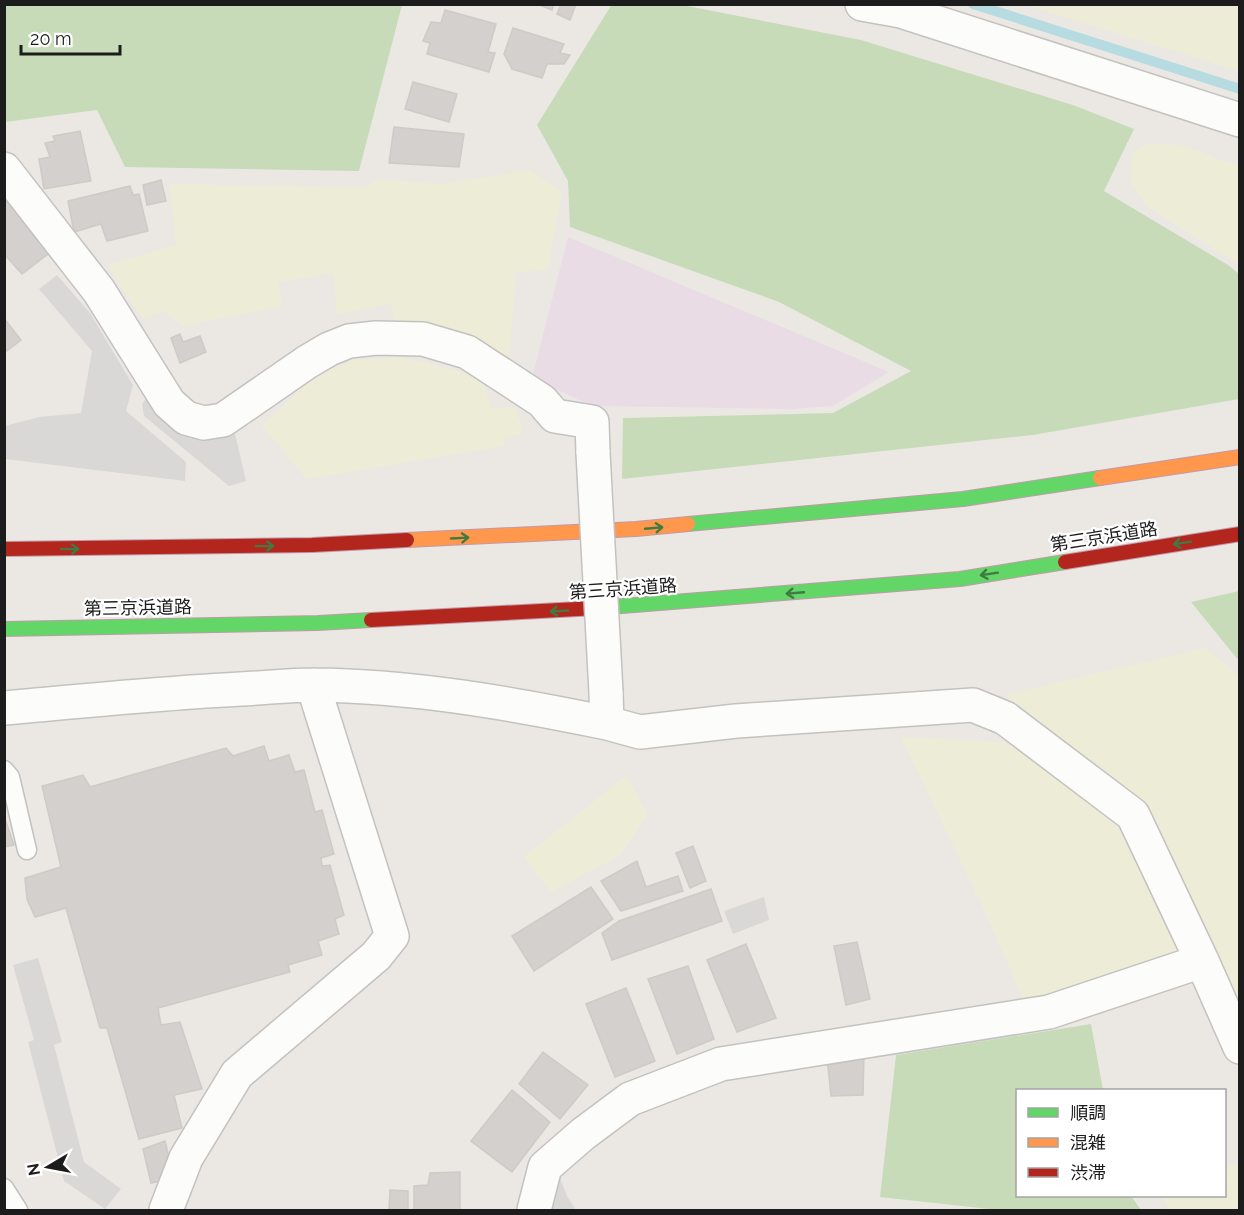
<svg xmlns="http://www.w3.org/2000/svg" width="1244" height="1215" viewBox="0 0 1244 1215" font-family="Raleway,'Noto Sans JP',sans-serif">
	<rect width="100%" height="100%" fill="#ebe8e4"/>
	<path fill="#e9dce5" d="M 568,237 L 889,372 L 833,406 L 793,409 L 592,406 L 532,378 Z"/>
	<path fill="#d9d8d6" d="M 57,275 L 90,313 L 133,385 L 126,411 L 186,462 L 185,481 L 5,459 L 5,426 L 39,417 L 81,413 L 92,351 L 39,289 Z
		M 151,391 L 234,429 L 246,481 L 229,486 L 144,416 L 142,404 Z
		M 764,897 L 769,920 L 733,934 L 724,911 Z
		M 38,958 L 62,1042 L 54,1045 L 84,1162 L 121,1189 L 105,1209 L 64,1181 L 28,1042 L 34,1040 L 13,965 Z
		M 558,1173 L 567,1196 L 576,1210 L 544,1210 Z"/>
	<path fill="#edecd6" d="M 1026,5 L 1239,5 L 1239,71 Z
		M 1145,144 L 1183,145 L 1239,167 L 1239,265 L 1148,207 L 1131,185 L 1132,153 Z
		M 530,170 L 562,192 L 548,270 L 516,272 L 509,361 L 396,330 L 391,304 L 337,314 L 333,273 L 278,282 L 282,306 L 183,326 L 164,311 L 143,319 L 107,265 L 176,245 L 170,184 L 365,188 L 377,179 L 441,184 Z
		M 401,357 L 482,377 L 491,408 L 515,407 L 524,433 L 504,438 L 504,446 L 307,479 L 262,426 L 312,378 L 354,360 Z
		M 1206,648 L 1239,676 L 1239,1030 L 1151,838 L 1124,784 L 1010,712 L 1007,694 Z
		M 901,737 L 1004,742 L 1068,780 L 1117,825 L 1184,960 L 1025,1003 L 984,910 Z
		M 626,776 L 648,814 L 620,855 L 551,892 L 524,857 Z
		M 1239,1162 L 1239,1210 L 1169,1210 L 1163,1196 L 1224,1196 L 1225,1167 Z"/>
	<path fill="#c7dbb8" d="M 612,4 L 682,5 L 861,40 L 1073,105 L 1134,129 L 1104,191 L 1228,265 L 1239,274 L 1239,399 L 1033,435 L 622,479 L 623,418 L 833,413 L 911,371 L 779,302 L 570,227 L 568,181 L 537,125 Z
		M 4,5 L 5,4 L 402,5 L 359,171 L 125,167 L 97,110 L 5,122 Z
		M 1239,591 L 1240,591 L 1239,661 L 1191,602 Z
		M 1091,1024 L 1103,1090 L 1018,1090 L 1018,1196 L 1131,1196 L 1141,1210 L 998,1210 L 880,1197 L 896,1055 Z"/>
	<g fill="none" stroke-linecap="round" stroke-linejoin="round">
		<path stroke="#b6dbe0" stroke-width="10" d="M 973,4 L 1240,89"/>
	</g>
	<path fill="#d3d0cd" stroke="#cecac6" stroke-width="1.5" d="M 537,4 L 554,4 L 552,10 Z
		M 561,4 L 576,4 L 570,20 L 557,14 Z
		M 445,10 L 496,24 L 488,52 L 495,53 L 489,72 L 427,54 L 430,43 L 423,41 L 431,22 L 441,23 Z
		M 513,28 L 564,44 L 560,53 L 570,55 L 564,64 L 547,64 L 542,78 L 512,69 L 504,54 Z
		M 413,82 L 457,94 L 449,122 L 405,109 Z
		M 394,127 L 464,134 L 459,167 L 389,163 Z
		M 80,131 L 91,181 L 44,189 L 39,159 L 50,157 L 45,143 L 55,141 L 53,136 Z
		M 161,180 L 166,201 L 147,205 L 143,185 Z
		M 130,186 L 133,195 L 139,194 L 148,231 L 107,241 L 101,224 L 74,232 L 68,201 Z
		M 10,198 L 52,251 L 22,274 L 4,254 L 4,203 Z
		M 4,318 L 21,340 L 4,353 Z
		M 180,334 L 183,342 L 200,336 L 206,352 L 180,363 L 171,338 Z
		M 264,746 L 269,761 L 289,755 L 295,772 L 304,770 L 315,812 L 322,810 L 334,854 L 321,858 L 322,866 L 330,865 L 344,915 L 335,919 L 339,934 L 318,941 L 322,955 L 288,965 L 290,972 L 158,1008 L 161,1025 L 180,1022 L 202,1089 L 174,1095 L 182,1128 L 139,1139 L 107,1028 L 100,1028 L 66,908 L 35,917 L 27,899 L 25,878 L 61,867 L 42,786 L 83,775 L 90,787 L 226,748 L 233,756 Z
		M 4,816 L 14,845 L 4,847 Z
		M 693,846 L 706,881 L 690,888 L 676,853 Z
		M 637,861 L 646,887 L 678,876 L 683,891 L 621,911 L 601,881 Z
		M 591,887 L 613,919 L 534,971 L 512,936 Z
		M 711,889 L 722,921 L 612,960 L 602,933 L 619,921 Z
		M 857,942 L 870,999 L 846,1005 L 834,946 Z
		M 746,944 L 776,1018 L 737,1032 L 707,960 Z
		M 688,966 L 714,1039 L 677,1054 L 648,979 Z
		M 626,988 L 655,1061 L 615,1077 L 586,1004 Z
		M 543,1052 L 588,1085 L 560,1119 L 519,1084 Z
		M 864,1053 L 863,1095 L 831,1096 L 827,1057 Z
		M 512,1090 L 550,1122 L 512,1172 L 471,1141 Z
		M 165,1141 L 174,1178 L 151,1183 L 143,1149 Z
		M 460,1172 L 460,1210 L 414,1210 L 414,1186 L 428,1185 L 430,1173 Z
		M 390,1190 L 408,1191 L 408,1210 L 389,1210 Z"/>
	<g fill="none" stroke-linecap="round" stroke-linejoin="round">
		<defs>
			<path id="lane" d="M 4,770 L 10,777 L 27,850
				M 4,1188 L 18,1210"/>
			<path id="street" d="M 862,4 L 901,11 L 1240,120
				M 4,169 L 99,291 L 169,403 L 186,418 L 204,423 L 223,420 L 307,362 L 329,349 L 349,341 L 376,338 L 423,339 L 467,352 L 542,401 L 555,416 L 592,422 L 593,453
				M 606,692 L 607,723 L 640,732 L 736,721 L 973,705 L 1005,718 L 1133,815 L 1202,961 L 1240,1047
				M 4,708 C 83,701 162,693 241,689 C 265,688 289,685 313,685 C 412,686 511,703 607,723
				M 166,1210 L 186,1158 L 237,1074 L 376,956 L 392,936 L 313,685
				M 534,1210 L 545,1167 L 583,1134 L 630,1099 L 721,1064 L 1049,1012 L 1202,961"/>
			<path id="fast" d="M 688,524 L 963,499 L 1100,478
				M 597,608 L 960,579 L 1065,562
				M 4,629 L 318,623 L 371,620"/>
			<path id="slow" d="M 1100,478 L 1240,457
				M 407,540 L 636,529 L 688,524"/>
			<path id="jam" d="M 4,549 L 312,545 L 407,540
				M 1065,562 L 1240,534
				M 371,620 L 597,608"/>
		</defs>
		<use href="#lane" stroke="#c3c2c0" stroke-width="21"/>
		<use href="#street" stroke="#c3c2c0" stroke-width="36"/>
		<use href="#fast" stroke="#c29aa9" stroke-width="16"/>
		<use href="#slow" stroke="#c29aa9" stroke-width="16"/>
		<use href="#jam" stroke="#c29aa9" stroke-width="16"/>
		<use href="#lane" stroke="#fcfcfb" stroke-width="18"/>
		<use href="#street" stroke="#fcfcfb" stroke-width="33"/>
		<use href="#fast" stroke="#63d668" stroke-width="14"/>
		<use href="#slow" stroke="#ff974d" stroke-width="14"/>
		<use href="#jam" stroke="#b3261e" stroke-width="14"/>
		<defs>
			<path id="street-bridge" d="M 593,453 L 606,692"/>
		</defs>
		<use href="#street-bridge" stroke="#c3c2c0" stroke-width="36" stroke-linecap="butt"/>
		<use href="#street-bridge" stroke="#fcfcfb" stroke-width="33"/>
	</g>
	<defs><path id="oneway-shaft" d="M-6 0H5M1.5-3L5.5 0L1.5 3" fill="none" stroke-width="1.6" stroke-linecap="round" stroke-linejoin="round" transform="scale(1.5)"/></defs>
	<g stroke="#407942">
		<use href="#oneway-shaft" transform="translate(654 528) rotate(-5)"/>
		<use href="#oneway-shaft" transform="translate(460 538) rotate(-3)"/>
		<use href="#oneway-shaft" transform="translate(1182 543) rotate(171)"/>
		<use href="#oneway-shaft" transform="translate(265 546) rotate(-1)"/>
		<use href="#oneway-shaft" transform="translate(70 549) rotate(-1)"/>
		<use href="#oneway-shaft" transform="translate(989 574) rotate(171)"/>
		<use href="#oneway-shaft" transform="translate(795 593) rotate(175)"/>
		<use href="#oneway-shaft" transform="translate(559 611) rotate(177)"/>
	</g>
	<g text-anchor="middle" stroke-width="4.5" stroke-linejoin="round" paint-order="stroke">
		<g font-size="18" fill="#1c1c1c" stroke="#fff">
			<text transform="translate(1104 537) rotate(-9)" y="6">第三京浜道路</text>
			<text transform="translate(623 589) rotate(-4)" y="6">第三京浜道路</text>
			<text transform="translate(138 608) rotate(-1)" y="6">第三京浜道路</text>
		</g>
	</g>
	<rect width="1244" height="1215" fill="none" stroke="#1c1c1c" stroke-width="12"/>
	<rect x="1016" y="1089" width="210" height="108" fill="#ffffff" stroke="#a4a4a4" stroke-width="1.5"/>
	<rect x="1028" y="1108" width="30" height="9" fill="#63d668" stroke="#a4a4a4" stroke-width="1.5"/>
	<text x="1070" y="1119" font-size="18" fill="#1c1c1c">順調</text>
	<rect x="1028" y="1138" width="30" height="9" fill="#ff974d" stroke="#a4a4a4" stroke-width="1.5"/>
	<text x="1070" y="1149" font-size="18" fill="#1c1c1c">混雑</text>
	<rect x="1028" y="1168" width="30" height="9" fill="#b3261e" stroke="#a4a4a4" stroke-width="1.5"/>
	<text x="1070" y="1179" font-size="18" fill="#1c1c1c">渋滞</text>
	<g transform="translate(48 1167) rotate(260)" stroke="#ffffff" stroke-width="4.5" paint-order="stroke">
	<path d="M0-4.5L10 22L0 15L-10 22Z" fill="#1c1c1c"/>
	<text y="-9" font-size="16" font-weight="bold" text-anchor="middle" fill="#1c1c1c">N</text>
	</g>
	<path d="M21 45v9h99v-9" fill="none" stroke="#1c1c1c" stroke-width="3"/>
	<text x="30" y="45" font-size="18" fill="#1c1c1c" stroke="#ffffff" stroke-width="4.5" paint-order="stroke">20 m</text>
</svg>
